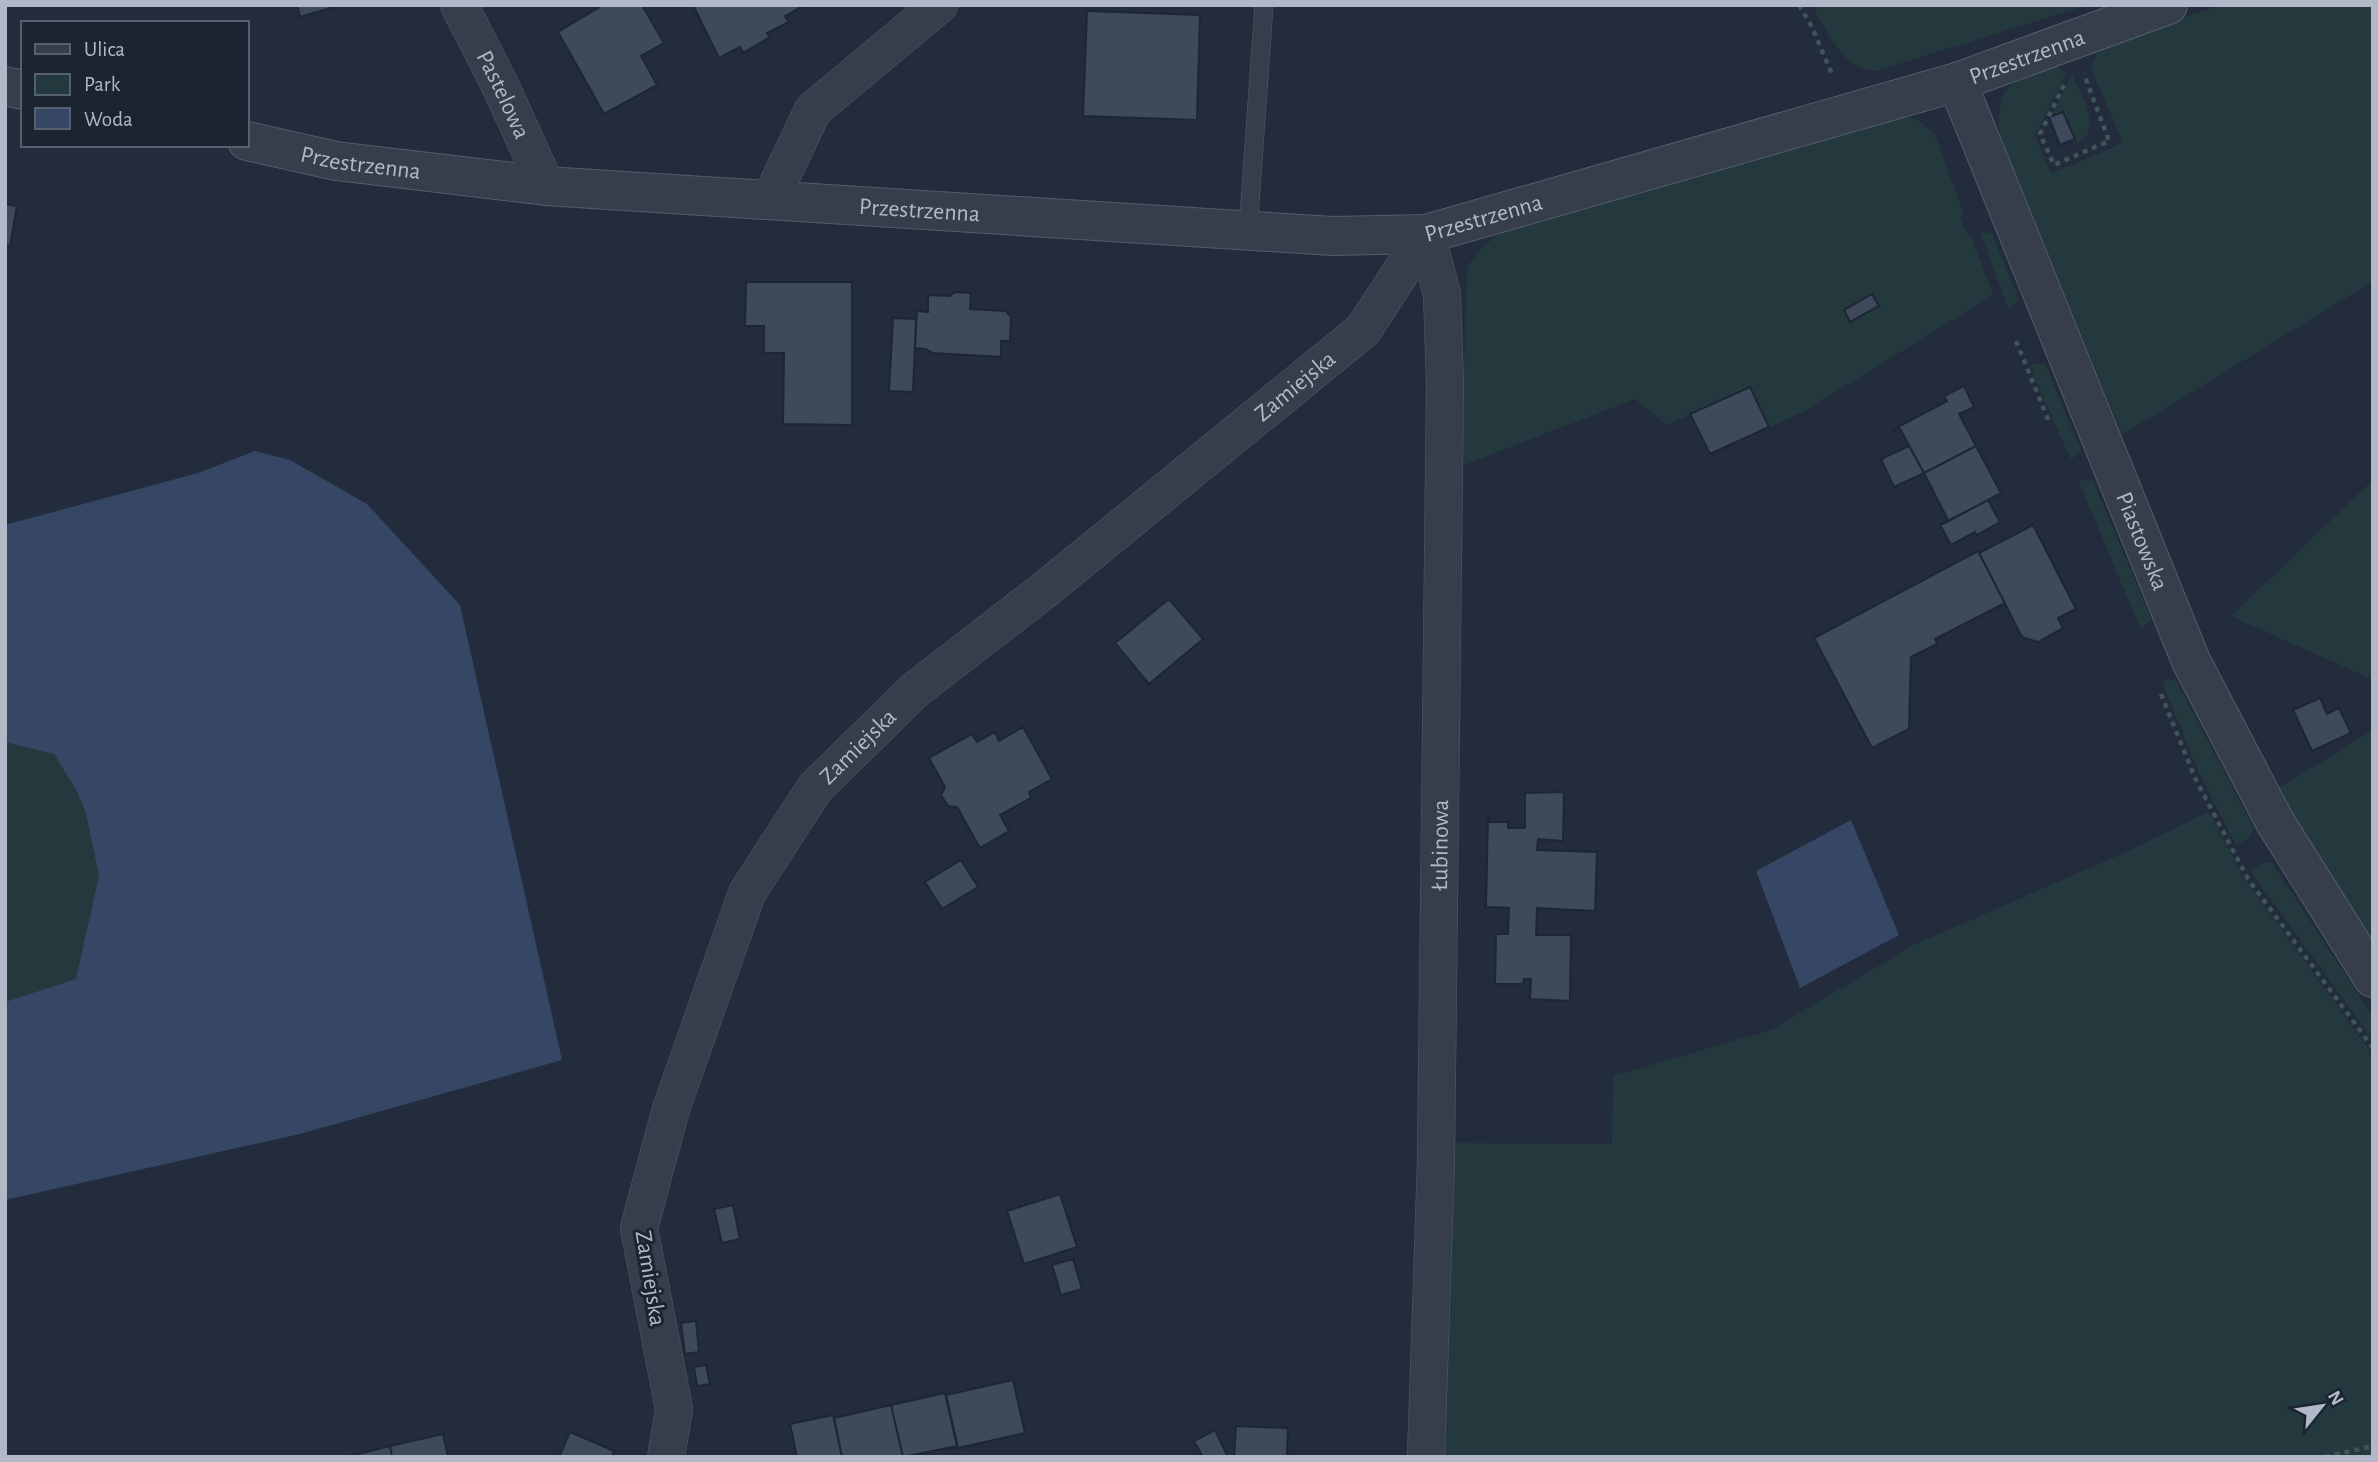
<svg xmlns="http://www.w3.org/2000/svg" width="2378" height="1462" viewBox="0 0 2378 1462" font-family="'Alegreya Sans',sans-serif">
	<rect width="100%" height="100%" fill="#222c3c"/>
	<path fill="#24393d" d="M 1812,5 L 2088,5 L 1876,71 C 1841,69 1827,31 1812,5 Z
		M 2221,5 L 2373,5 L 2373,281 L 2122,435 L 2000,137 C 1994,87 2011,81 2051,61 L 2066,74 L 2035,135 L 2051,174 L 2123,143 L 2091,68 L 2099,47 Z
		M 2072,74 C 2081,95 2104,130 2077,144 L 2063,112 L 2052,116 Z
		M 1906,115 L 1921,122 L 1935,135 L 1964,214 L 1960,217 L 1968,236 L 1971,236 L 1993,295 L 1803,412 L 1769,427 L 1750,387 L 1667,425 L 1635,399 L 1461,466 L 1467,268 C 1476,252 1489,240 1505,230 Z
		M 1980,232 L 1992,233 L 2019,300 L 2008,308 Z
		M 2034,364 L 2045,364 L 2081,450 L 2071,460 L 2033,374 L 2031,366 Z
		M 2083,479 L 2093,481 L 2151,618 L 2146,625 L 2140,628 L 2079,482 Z
		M 2373,480 L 2373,680 L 2231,616 Z
		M 2175,679 L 2254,828 L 2249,838 L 2236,845 L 2199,773 L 2162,681 Z
		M 2373,730 L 2373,942 L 2289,808 L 2279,788 Z
		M 5,742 L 54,754 L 76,790 L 85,810 L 99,876 L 76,980 L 5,1002 Z
		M 2209,812 L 2243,877 L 2373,1055 L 2373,1457 L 1436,1457 L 1443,1143 L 1612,1144 L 1613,1076 L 1771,1030 L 1914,945 L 2128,851 Z
		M 2265,862 L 2272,863 L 2373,1017 L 2373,1040 L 2250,871 Z"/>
	<path fill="#354764" d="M 255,451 L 290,460 L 367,504 L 460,605 L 562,1060 L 300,1134 L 5,1200 L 5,1002 L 76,979 L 99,876 L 85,810 L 76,790 L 54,754 L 5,742 L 5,525 L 198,473 Z
		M 1851,820 L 1899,935 L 1800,988 L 1756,871 Z"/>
	<path fill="#3e4a5b" stroke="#1d2633" stroke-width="2" d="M 297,5 L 341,5 L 300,17 Z
		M 603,5 L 642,5 L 664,43 L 641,56 L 657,85 L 604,114 L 558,32 Z
		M 693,5 L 805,5 L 785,16 L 789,22 L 767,33 L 770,37 L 743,53 L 740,47 L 719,58 Z
		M 1087,11 L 1200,15 L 1197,120 L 1083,116 Z
		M 2063,112 L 2075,139 L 2060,145 L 2049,117 Z
		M 5,204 L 17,206 L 10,246 L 5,245 Z
		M 746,282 L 852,282 L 852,425 L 783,424 L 784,353 L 764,353 L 764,326 L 745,326 Z
		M 955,292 L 971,293 L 970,309 L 1006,311 L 1011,317 L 1010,341 L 1001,341 L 1001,357 L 933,353 L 925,349 L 915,348 L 917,311 L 928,312 L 928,295 L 950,296 Z
		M 1872,294 L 1879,306 L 1850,322 L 1844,310 Z
		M 893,318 L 916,319 L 913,392 L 889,391 Z
		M 1964,386 L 1974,407 L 1959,414 L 1976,446 L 1924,473 L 1899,427 L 1894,431 L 1894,429 L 1947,401 L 1944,396 Z
		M 1750,387 L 1769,427 L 1710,454 L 1690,414 Z
		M 1909,446 L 1924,473 L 1894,487 L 1881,459 Z
		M 1976,446 L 2001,493 L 1943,524 L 1948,520 L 1924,473 Z
		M 1988,500 L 2000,522 L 1977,535 L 1975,532 L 1951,545 L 1940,525 Z
		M 2033,525 L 2076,609 L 2058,618 L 2063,628 L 2038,642 L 2022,637 L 1979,553 Z
		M 1978,551 L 2005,603 L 1935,639 L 1937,644 L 1911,657 L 1909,729 L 1872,748 L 1814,638 Z
		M 1169,599 L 1203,639 L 1149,684 L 1115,643 Z
		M 2320,698 L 2327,714 L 2339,708 L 2351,733 L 2312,751 L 2293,710 Z
		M 1023,727 L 1052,779 L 1029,792 L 1031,798 L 1000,815 L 1009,831 L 980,848 L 957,807 L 948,806 L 941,795 L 945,787 L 929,758 L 972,734 L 977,742 L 995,732 L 999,741 Z
		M 1564,792 L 1563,841 L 1538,839 L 1537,850 L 1597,852 L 1595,911 L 1537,908 L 1536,935 L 1571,935 L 1570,1001 L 1530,999 L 1531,979 L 1524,979 L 1523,984 L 1495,984 L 1496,934 L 1508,934 L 1509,908 L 1486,907 L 1488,815 L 1490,815 L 1490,822 L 1508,822 L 1508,828 L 1525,828 L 1525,793 Z
		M 961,860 L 978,887 L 942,909 L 925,882 Z
		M 1060,1194 L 1077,1247 L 1024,1264 L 1007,1211 Z
		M 733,1205 L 740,1239 L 722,1243 L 714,1209 Z
		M 1073,1259 L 1082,1289 L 1061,1295 L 1052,1265 Z
		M 696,1321 L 699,1352 L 685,1354 L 681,1323 Z
		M 706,1365 L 710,1384 L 697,1386 L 694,1367 Z
		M 1013,1380 L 1025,1433 L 958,1448 L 946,1395 Z
		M 945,1393 L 957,1446 L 903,1457 L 891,1405 Z
		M 891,1405 L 903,1457 L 842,1457 L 834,1418 Z
		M 833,1415 L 842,1457 L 797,1457 L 790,1424 Z
		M 1236,1426 L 1288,1428 L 1287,1457 L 1234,1457 Z
		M 1215,1430 L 1228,1457 L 1203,1457 L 1194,1441 Z
		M 570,1432 L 614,1451 L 612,1457 L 559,1457 Z
		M 443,1434 L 448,1457 L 392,1457 L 390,1446 Z
		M 390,1446 L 392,1457 L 346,1457 Z"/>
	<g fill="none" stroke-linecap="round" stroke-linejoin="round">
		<defs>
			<path id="service" d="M 1248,231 L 1264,5"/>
			<g id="minor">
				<path id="s1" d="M 459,5 L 500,85 L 546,186"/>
				<path d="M 770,200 L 813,110 L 939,5"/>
				<path id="s2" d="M 666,1457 L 674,1409 L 639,1228 L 671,1109 L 747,893 L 815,788 L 915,690 L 1042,592 L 1363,330 L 1426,234"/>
				<path id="s3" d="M 1426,1457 L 1436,1159 L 1445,384 L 1442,294 L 1426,234"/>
			</g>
			<g id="tertiary">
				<path id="s4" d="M 1957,82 L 2191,661 L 2275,822 L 2373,978"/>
				<path d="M 5,86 L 23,90"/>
				<path id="s5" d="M 247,141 L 336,161 L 546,186 L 1333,236 L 1426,234 L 1957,82 L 2168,5"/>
			</g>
		</defs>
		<use href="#service" stroke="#545c6a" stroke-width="19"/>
		<use href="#minor" stroke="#545c6a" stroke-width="38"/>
		<use href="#tertiary" stroke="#545c6a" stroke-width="40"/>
		<path stroke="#3f5557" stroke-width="4.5" stroke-dasharray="5 5" stroke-linecap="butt" d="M 1799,5 L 1812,27 L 1833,77
			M 2064,85 L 2040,134 L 2054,165 L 2109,141 L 2084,74
			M 2016,341 L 2050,424
			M 2161,694 L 2195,778 L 2248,879 L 2373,1048
			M 2325,1457 L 2373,1446"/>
		<use href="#service" stroke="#363e4c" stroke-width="18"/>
		<use href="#minor" stroke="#363e4c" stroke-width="37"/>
		<use href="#tertiary" stroke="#363e4c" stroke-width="38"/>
	</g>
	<g text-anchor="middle" stroke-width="6" stroke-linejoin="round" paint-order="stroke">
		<g font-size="24" fill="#b1b9c8" stroke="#1b2431">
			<text dy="8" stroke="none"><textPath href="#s5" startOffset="1811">Przestrzenna</textPath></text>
			<text dy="8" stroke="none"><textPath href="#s1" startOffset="100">Pastelowa</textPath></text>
			<text dy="8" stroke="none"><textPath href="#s5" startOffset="116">Przestrzenna</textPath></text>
			<text dy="8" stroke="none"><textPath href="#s5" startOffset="677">Przestrzenna</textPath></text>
			<text dy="8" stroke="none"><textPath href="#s5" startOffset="1244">Przestrzenna</textPath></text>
			<text dy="8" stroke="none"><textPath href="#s2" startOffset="1337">Zamiejska</textPath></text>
			<text dy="8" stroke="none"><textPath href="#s4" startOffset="495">Piastowska</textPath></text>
			<text dy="8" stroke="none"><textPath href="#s2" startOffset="770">Zamiejska</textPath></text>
			<text dy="8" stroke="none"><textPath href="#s3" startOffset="612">Łubinowa</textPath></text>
			<text transform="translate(651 1278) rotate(81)" y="8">Zamiejska</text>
		</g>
	</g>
	<rect width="2378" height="1462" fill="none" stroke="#b1b9c8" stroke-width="14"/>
	<rect x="21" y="21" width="228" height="126" fill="#1b2431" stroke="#57606d" stroke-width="2"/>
	<rect x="35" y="44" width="35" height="10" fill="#363e4c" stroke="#57606d" stroke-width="2"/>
	<text x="84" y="56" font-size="21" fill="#b1b9c8">Ulica</text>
	<rect x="35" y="74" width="35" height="21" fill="#24393d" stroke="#57606d" stroke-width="2"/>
	<text x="84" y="91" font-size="21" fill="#b1b9c8">Park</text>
	<rect x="35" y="108" width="35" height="21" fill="#354764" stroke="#57606d" stroke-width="2"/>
	<text x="84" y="126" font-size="21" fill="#b1b9c8">Woda</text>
	<g transform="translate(2322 1406) rotate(60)" stroke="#1b2431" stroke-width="5" paint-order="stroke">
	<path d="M0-5L12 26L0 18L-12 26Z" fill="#b1b9c8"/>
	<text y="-10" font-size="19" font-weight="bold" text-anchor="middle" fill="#b1b9c8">N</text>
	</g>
</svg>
